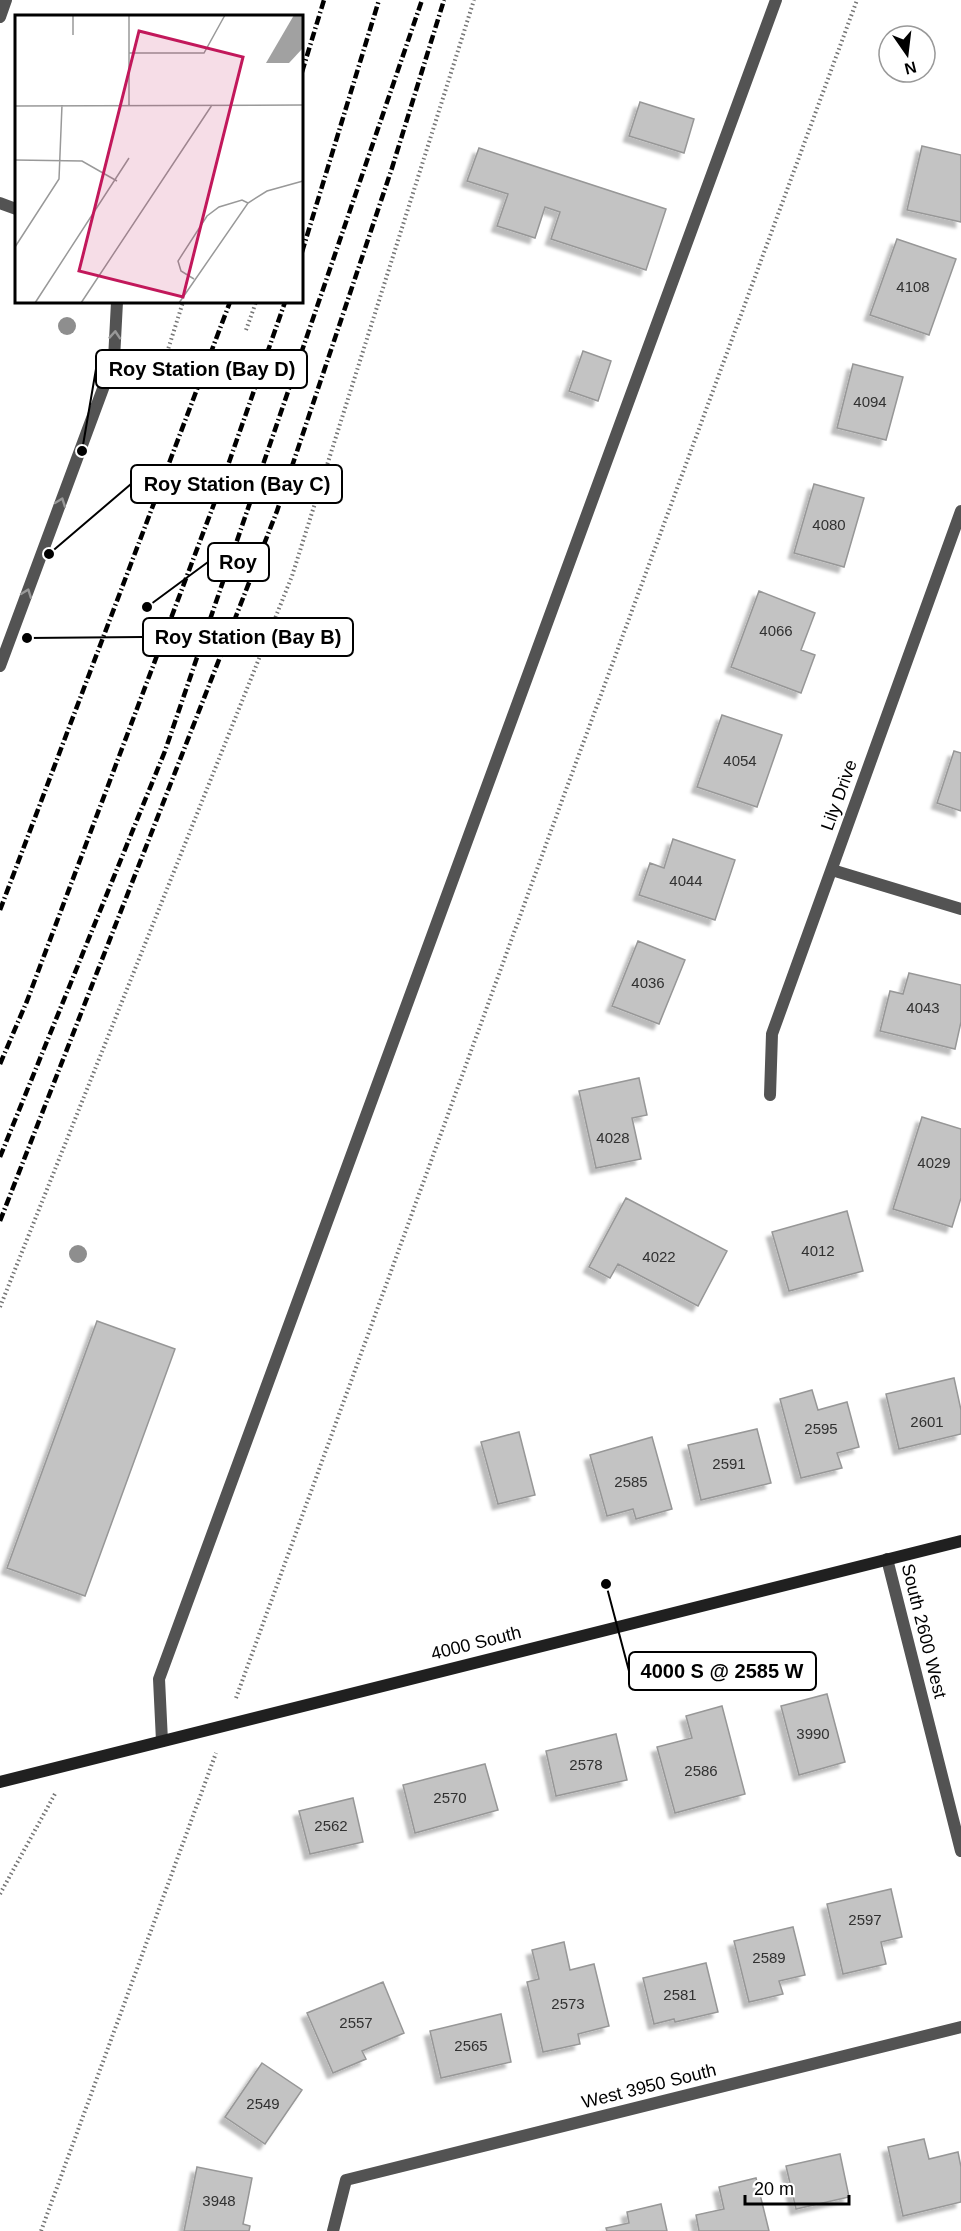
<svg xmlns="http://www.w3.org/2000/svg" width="961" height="2231" viewBox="0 0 961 2231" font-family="Helvetica,sans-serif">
	<defs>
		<filter id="shadow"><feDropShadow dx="-5.5" dy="5.5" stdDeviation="1.5" flood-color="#0004"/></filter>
	</defs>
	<rect width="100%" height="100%" fill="#fff"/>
	<path fill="#c3c3c3" stroke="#979797" stroke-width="1.5" filter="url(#shadow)" d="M 640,102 L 694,119 L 684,153 L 629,136 Z
		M 922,146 L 961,155 L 961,222 L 907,210 Z
		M 479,148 L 666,209 L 646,270 L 551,239 L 560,212 L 545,207 L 535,238 L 497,226 L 508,194 L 467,181 Z
		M 897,239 L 956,259 L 929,335 L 870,315 Z
		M 583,351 L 611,361 L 598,401 L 569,391 Z
		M 853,364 L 903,377 L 886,440 L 837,428 Z
		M 814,484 L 864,498 L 844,567 L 794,553 Z
		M 759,591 L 815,613 L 801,650 L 815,655 L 801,693 L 731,667 Z
		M 722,715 L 782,735 L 757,807 L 697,787 Z
		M 954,751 L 961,753 L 961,811 L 937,803 Z
		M 673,839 L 735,860 L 715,920 L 639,895 L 650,863 L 664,868 Z
		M 638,941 L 685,960 L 659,1024 L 612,1006 Z
		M 909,973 L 961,985 L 961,1022 L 955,1049 L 880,1031 L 890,991 L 903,994 Z
		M 639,1078 L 647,1115 L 632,1118 L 641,1159 L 596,1168 L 579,1091 Z
		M 922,1117 L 961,1129 L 961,1198 L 952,1227 L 893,1209 Z
		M 626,1198 L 727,1251 L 698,1306 L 618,1264 L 610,1278 L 589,1267 Z
		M 847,1211 L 863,1271 L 789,1291 L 772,1232 Z
		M 97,1321 L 175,1349 L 85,1596 L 7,1568 Z
		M 954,1378 L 961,1410 L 961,1434 L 899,1449 L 886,1394 Z
		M 812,1390 L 818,1410 L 847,1402 L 859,1447 L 837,1453 L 842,1468 L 801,1478 L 780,1399 Z
		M 757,1429 L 771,1483 L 701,1500 L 688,1445 Z
		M 519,1432 L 535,1495 L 498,1504 L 481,1442 Z
		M 652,1437 L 672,1509 L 636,1519 L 633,1509 L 607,1516 L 590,1455 Z
		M 827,1694 L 845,1762 L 799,1775 L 781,1706 Z
		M 722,1706 L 745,1794 L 675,1813 L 657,1747 L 692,1738 L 686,1716 Z
		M 616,1734 L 627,1780 L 556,1796 L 546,1751 Z
		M 485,1764 L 498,1810 L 415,1833 L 403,1785 Z
		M 353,1798 L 363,1842 L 310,1854 L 299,1811 Z
		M 891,1889 L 902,1937 L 881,1942 L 886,1964 L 843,1974 L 827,1904 Z
		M 793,1927 L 805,1975 L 779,1981 L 783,1994 L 749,2002 L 734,1941 Z
		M 564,1942 L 570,1970 L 594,1964 L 609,2026 L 578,2034 L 580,2044 L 543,2052 L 527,1982 L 539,1979 L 532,1950 Z
		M 706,1963 L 718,2012 L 675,2022 L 674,2019 L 654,2024 L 643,1978 Z
		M 383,1982 L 404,2033 L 362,2051 L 366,2059 L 333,2073 L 307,2013 Z
		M 501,2014 L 511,2062 L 441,2078 L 430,2031 Z
		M 262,2063 L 302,2090 L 265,2144 L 225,2117 Z
		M 924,2139 L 929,2159 L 958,2152 L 961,2167 L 961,2202 L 903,2216 L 888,2147 Z
		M 840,2154 L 849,2197 L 796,2209 L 786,2166 Z
		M 197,2167 L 252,2178 L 243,2224 L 250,2226 L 249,2231 L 184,2231 Z
		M 756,2178 L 769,2231 L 699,2231 L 696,2215 L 724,2209 L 719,2187 Z
		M 661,2204 L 667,2231 L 607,2231 L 606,2228 L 629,2223 L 627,2212 Z"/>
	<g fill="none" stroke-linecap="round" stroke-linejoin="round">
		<path stroke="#757575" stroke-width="4" stroke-dasharray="1.5 3" stroke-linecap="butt" d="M 246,330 L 256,302
			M 134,367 L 159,378 L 183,302
			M 0,1307 L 292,576 L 474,0
			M 236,1698 L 560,806 L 857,0
			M 0,1894 L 56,1792
			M 41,2231 L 216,1753"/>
		<path stroke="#535353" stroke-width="12" d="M 0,203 L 16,209
			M 0,666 L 114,359 L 117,302"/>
		<path stroke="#535353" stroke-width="12" d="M 0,17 L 6,0
			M 832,870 L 961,909
			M 770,1095 L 772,1034 L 961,511
			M 887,1559 L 961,1851
			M 162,1741 L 159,1679 L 776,0
			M 333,2231 L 346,2180 L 961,2027"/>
		<path stroke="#202020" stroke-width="12" d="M 0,1782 L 961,1541"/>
		<path stroke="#000" stroke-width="4.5" stroke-dasharray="9 3 1.5 3" stroke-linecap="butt" d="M 302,72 L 324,0
			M 302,252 L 379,0
			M 0,910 L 230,302
			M 0,1064 L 27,1001 L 220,488 L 285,302
			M 0,1157 L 165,751 L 422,0
			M 0,1221 L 277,511 L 392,168 L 444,0"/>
	</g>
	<g fill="#8e8e8e">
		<circle cx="67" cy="326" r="9"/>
		<circle cx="78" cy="1254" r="9"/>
	</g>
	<defs><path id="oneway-chevron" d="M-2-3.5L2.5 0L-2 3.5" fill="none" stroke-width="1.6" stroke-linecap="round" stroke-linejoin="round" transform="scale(1.5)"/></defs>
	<g stroke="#989898">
		<use href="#oneway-chevron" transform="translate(115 335) rotate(-86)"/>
		<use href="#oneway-chevron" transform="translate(61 502) rotate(-70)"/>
		<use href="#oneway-chevron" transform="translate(27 593) rotate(-69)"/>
	</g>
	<g text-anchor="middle" stroke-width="4.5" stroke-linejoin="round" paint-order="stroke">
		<g font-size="15" fill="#313131">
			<text x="913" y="292">4108</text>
			<text x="870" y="407">4094</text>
			<text x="829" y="530">4080</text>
			<text x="776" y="636">4066</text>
			<text x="740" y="766">4054</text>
			<text x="686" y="886">4044</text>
			<text x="648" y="988">4036</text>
			<text x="923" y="1013">4043</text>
			<text x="613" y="1143">4028</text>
			<text x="934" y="1168">4029</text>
			<text x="818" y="1256">4012</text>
			<text x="659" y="1262">4022</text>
			<text x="927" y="1427">2601</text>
			<text x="821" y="1434">2595</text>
			<text x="729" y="1469">2591</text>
			<text x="631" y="1487">2585</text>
			<text x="813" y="1739">3990</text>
			<text x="586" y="1770">2578</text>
			<text x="701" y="1776">2586</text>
			<text x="450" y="1803">2570</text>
			<text x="331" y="1831">2562</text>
			<text x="865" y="1925">2597</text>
			<text x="769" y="1963">2589</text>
			<text x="680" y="2000">2581</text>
			<text x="568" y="2009">2573</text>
			<text x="356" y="2028">2557</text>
			<text x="471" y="2051">2565</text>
			<text x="263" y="2109">2549</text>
			<text x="219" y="2206">3948</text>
		</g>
		<g font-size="18" fill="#000" stroke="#fff">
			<text transform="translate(839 795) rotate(-70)" y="6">Lily Drive</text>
			<text transform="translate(924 1631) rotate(76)" y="6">South 2600 West</text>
			<text transform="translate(476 1643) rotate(-14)" y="6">4000 South</text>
			<text transform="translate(649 2086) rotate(-14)" y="6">West 3950 South</text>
		</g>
	</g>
	<g transform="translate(15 15)">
		<rect width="288" height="288" fill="#fff"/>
		<path d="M 279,0 L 288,0 L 288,33 L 274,48 L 251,48 Z" fill="#a1a1a1"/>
		<path fill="none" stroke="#999" stroke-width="1.5" d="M 114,0 L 114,90M 58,20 L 58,0M 114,38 L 189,38 L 210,0M 0,91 L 288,90M 0,145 L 67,146 L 102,166M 0,232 L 44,164 L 47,90M 179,264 L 166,256 L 163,246 L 192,201 L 204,192 L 227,185 L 233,188M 20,288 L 114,143M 66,288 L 197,90M 164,288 L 233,188 L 252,176 L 288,166"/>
		<path fill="#c2185b" fill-opacity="0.15" stroke="#c2185b" stroke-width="3" d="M 124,16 L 228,42 L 168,282 L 64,256 Z"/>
		<rect width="288" height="288" fill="none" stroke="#000" stroke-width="3"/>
	</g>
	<path fill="none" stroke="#000" stroke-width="2" d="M82 451L96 369M49 554L131 484M147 607L208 562M27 638L143 637M606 1584L629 1671"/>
	<g fill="#000" stroke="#fff" stroke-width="2">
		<circle cx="82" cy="451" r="6"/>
		<circle cx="49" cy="554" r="6"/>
		<circle cx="147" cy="607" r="6"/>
		<circle cx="27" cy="638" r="6"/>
		<circle cx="606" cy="1584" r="6"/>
	</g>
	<g fill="#fff" stroke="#000" stroke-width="2">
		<rect x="96" y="350" width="211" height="38" rx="6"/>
		<rect x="131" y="465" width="211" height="38" rx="6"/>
		<rect x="208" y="543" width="61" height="38" rx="6"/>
		<rect x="143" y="618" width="210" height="38" rx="6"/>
		<rect x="629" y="1652" width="187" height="38" rx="6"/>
	</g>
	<g font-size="20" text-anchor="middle" font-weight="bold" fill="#000">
		<text x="202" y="376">Roy Station (Bay D)</text>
		<text x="237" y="491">Roy Station (Bay C)</text>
		<text x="238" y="569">Roy</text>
		<text x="248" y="644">Roy Station (Bay B)</text>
		<text x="722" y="1678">4000 S @ 2585 W</text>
	</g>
	<g transform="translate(907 54) rotate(166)"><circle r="28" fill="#ffffff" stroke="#999999" stroke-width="1.5"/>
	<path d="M0-4.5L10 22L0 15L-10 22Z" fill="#000000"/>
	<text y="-9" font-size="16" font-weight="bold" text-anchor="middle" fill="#000000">N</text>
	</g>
	<path d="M745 2195v9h104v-9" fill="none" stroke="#000000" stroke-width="3"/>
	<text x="754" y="2195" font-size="18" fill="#000000" stroke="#ffffff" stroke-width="4.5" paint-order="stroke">20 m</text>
</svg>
